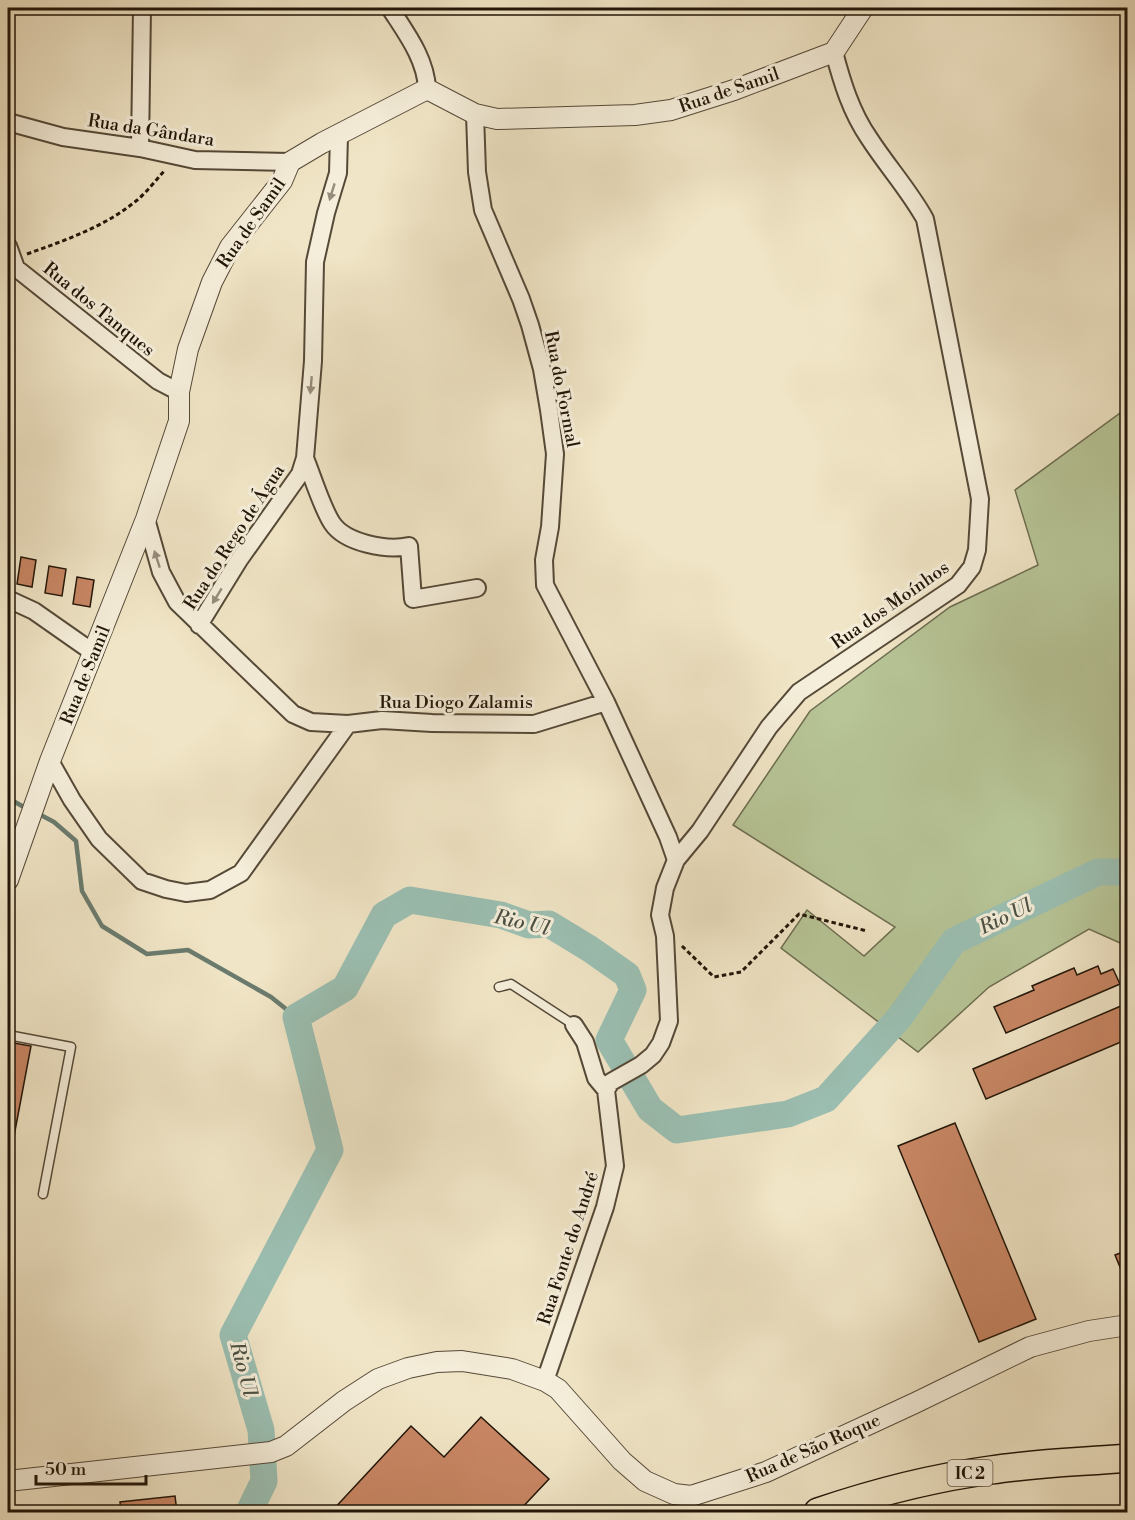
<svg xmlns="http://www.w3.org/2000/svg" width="1135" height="1520" viewBox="0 0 1135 1520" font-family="'Libre Bodoni',serif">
	<rect width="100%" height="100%" fill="#f0e5c6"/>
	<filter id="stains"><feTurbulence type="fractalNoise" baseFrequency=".00333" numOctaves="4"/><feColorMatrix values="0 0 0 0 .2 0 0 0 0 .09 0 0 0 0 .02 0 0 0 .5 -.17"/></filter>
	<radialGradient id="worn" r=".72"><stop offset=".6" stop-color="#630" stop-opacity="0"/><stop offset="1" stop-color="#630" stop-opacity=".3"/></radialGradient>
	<path fill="#b7c597" stroke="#6c6d50" stroke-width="1.5" d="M 1127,408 L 1127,946 L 1089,929 L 989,987 L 918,1052 L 781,948 L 807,910 L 864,956 L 895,927 L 733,825 L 810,711 L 950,607 L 1038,565 L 1015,490 Z"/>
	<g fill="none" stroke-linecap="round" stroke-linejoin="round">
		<path stroke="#6a7b6e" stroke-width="4.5" d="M 8,798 L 29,810
			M 37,813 L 54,822 L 76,841 L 82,891 L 102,926 L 147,954 L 188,950 L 271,997 L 296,1017"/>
		<path stroke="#9bbfb2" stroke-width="27" d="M 249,1512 L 264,1481 L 261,1430 L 233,1335 L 330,1150 L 296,1017 L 345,988 L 384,915 L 410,900 L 501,915 L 529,925 L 549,924 L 590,949 L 627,975 L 633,990 L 609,1040 L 650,1109 L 677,1130 L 788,1114 L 826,1099 L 899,1018 L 954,941 L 1098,872 L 1128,872"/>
	</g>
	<path fill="#c88664" stroke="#211508" stroke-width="1.5" d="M 21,557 L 36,560 L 32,587 L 17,584 Z
		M 49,566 L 66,569 L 62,596 L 45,593 Z
		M 77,577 L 94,580 L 90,607 L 73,604 Z
		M 1098,966 L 1101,974 L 1113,969 L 1120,984 L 1006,1033 L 994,1007 L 1034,990 L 1032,986 L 1074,968 L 1077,975 Z
		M 1128,1003 L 1128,1039 L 986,1099 L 973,1069 Z
		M 8,1042 L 31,1046 L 8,1168 Z
		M 955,1123 L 1036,1319 L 979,1342 L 898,1146 Z
		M 1128,1250 L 1128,1278 L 1125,1279 L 1115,1255 Z
		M 481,1417 L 549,1479 L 518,1512 L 331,1512 L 411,1426 L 444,1457 Z
		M 175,1496 L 177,1512 L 121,1512 L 120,1502 Z"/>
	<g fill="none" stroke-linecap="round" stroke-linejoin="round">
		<defs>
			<path id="service" d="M 499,987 L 511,984 L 574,1025
				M 8,1035 L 71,1047 L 43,1194"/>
			<path id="minor" d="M 390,8 C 406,33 426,59 427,89
				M 475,114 L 477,172 L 483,210 L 521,299 L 530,325 L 542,369 L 549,410 L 555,454 L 550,527 L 544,560 L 545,585 L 606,702
				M 8,122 L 63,137 L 140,148 L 195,160 L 290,162
				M 140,148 L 142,8
				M 8,246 L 16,268 L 158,381 L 179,392
				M 305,458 C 312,475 322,508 332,523 C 345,543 387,551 409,546 L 413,599 L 477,588
				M 8,599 L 34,611 L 94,653
				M 199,625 L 239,560 L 300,474 L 305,458 L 313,361 L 315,262 L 326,213 L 338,173 L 339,135
				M 348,724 L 382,720 L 432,723 L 534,724 L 606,702 L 668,837 L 676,860
				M 50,761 L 72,800 L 99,839 L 142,881 L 166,889 L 186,893 L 210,890 L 241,873 L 348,724 L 311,722 L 293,714 L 177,602 L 161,572 L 146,519
				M 574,1025 L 585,1042 L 596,1078 L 606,1090
				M 545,1381 L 605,1207 L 615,1166 L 606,1090 L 611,1082 L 641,1065 L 653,1055 L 661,1043 L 669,1021 L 665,936 L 660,915 L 665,888 L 676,860 L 700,831 L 769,727 L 799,692 L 958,585 L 972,567 L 977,550 L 980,499 L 925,219 C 909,190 887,166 869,138 C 851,112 842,82 834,52"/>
			<path id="tertiary" d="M 8,880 L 50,761 L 146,519 L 179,421 L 179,392 L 188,349 L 212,282 L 230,247 L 282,181 L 290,162 L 322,143 L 427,89 L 475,114 L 497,119 L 635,115 L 671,110 L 734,90 L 834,52 L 863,8
				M 8,1481 L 271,1452 L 286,1446 L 344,1401 L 378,1379 L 408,1368 L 437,1362 L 462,1361 L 512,1369 L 545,1381 L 558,1389 L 622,1461 L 645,1481 L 674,1494 L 691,1496 L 766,1472 L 915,1403 L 1030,1347 L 1089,1331 L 1128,1325"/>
			<path id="trunk" d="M 818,1512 C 874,1493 932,1478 991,1470 C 1036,1463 1082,1462 1128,1458"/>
		</defs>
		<use href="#service" stroke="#554938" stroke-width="11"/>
		<use href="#minor" stroke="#554938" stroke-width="20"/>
		<use href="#tertiary" stroke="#554938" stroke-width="22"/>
		<use href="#trunk" stroke="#211508" stroke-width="30"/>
		<path stroke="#211508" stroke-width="3" stroke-dasharray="4.5 3" stroke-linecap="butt" d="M 27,254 C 66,240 104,227 136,201 C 147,192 156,180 165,170
			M 682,946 L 714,977 L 741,972 L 799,914 L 867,931"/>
		<use href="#service" stroke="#f5eeda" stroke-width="8"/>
		<use href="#minor" stroke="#f5eeda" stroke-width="16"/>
		<use href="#tertiary" stroke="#f5eeda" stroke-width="20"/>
		<use href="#trunk" stroke="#f0e5c6" stroke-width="27"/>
	</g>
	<defs><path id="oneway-solid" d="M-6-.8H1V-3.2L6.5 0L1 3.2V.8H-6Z" transform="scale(1.5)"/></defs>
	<g fill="#968c7c">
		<use href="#oneway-solid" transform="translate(332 192) rotate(107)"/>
		<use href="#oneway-solid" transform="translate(311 385) rotate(95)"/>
		<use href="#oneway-solid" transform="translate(157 559) rotate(-108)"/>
		<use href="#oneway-solid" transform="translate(217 596) rotate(121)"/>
	</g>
	<g text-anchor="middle" stroke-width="6" stroke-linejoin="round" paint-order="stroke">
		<rect fill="#f5eeda" stroke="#615647" stroke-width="1.5" x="947.5" y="1460" width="45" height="26" rx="4.5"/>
		<g font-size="16" font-weight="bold" fill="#211508">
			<text x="970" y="1479">IC 2</text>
		</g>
		<g font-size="18" fill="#211508" stroke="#f5eeda">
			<text transform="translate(729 90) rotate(-19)" y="6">Rua de Samil</text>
			<text transform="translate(151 130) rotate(9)" y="6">Rua da Gândara</text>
			<text transform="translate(251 223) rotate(-55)" y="6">Rua de Samil</text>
			<text transform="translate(99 309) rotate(39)" y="6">Rua dos Tanques</text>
			<text transform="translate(562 389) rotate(79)" y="6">Rua do Formal</text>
			<text transform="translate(234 537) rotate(-57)" y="6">Rua do Rego de Água</text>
			<text transform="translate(890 605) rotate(-35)" y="6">Rua dos Moínhos</text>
			<text transform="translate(85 675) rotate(-68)" y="6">Rua de Samil</text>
			<text x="456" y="708">Rua Diogo Zalamis</text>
			<text transform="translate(568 1248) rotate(-72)" y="6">Rua Fonte do André</text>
			<text transform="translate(813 1448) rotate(-24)" y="6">Rua de São Roque</text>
		</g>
		<g font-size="20" font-style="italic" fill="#4c5044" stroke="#f5eeda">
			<text transform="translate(1005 916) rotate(-26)" y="7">Rio Ul</text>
			<text transform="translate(522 922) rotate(13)" y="7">Rio Ul</text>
			<text transform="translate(244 1369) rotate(75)" y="7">Rio Ul</text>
		</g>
	</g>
	<rect width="1135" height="1520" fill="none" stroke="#f0e5c6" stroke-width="30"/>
	<rect x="9" y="9" width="1117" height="1502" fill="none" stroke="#211508" stroke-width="3"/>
	<rect x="15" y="15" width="1105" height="1490" fill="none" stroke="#211508" stroke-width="1.5"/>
	<path d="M36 1475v9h110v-9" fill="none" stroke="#211508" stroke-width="3"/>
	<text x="45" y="1475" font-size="18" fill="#211508" stroke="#f5eeda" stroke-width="4.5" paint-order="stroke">50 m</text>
	<rect width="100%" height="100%" filter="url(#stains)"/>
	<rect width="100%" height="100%" fill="url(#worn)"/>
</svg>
